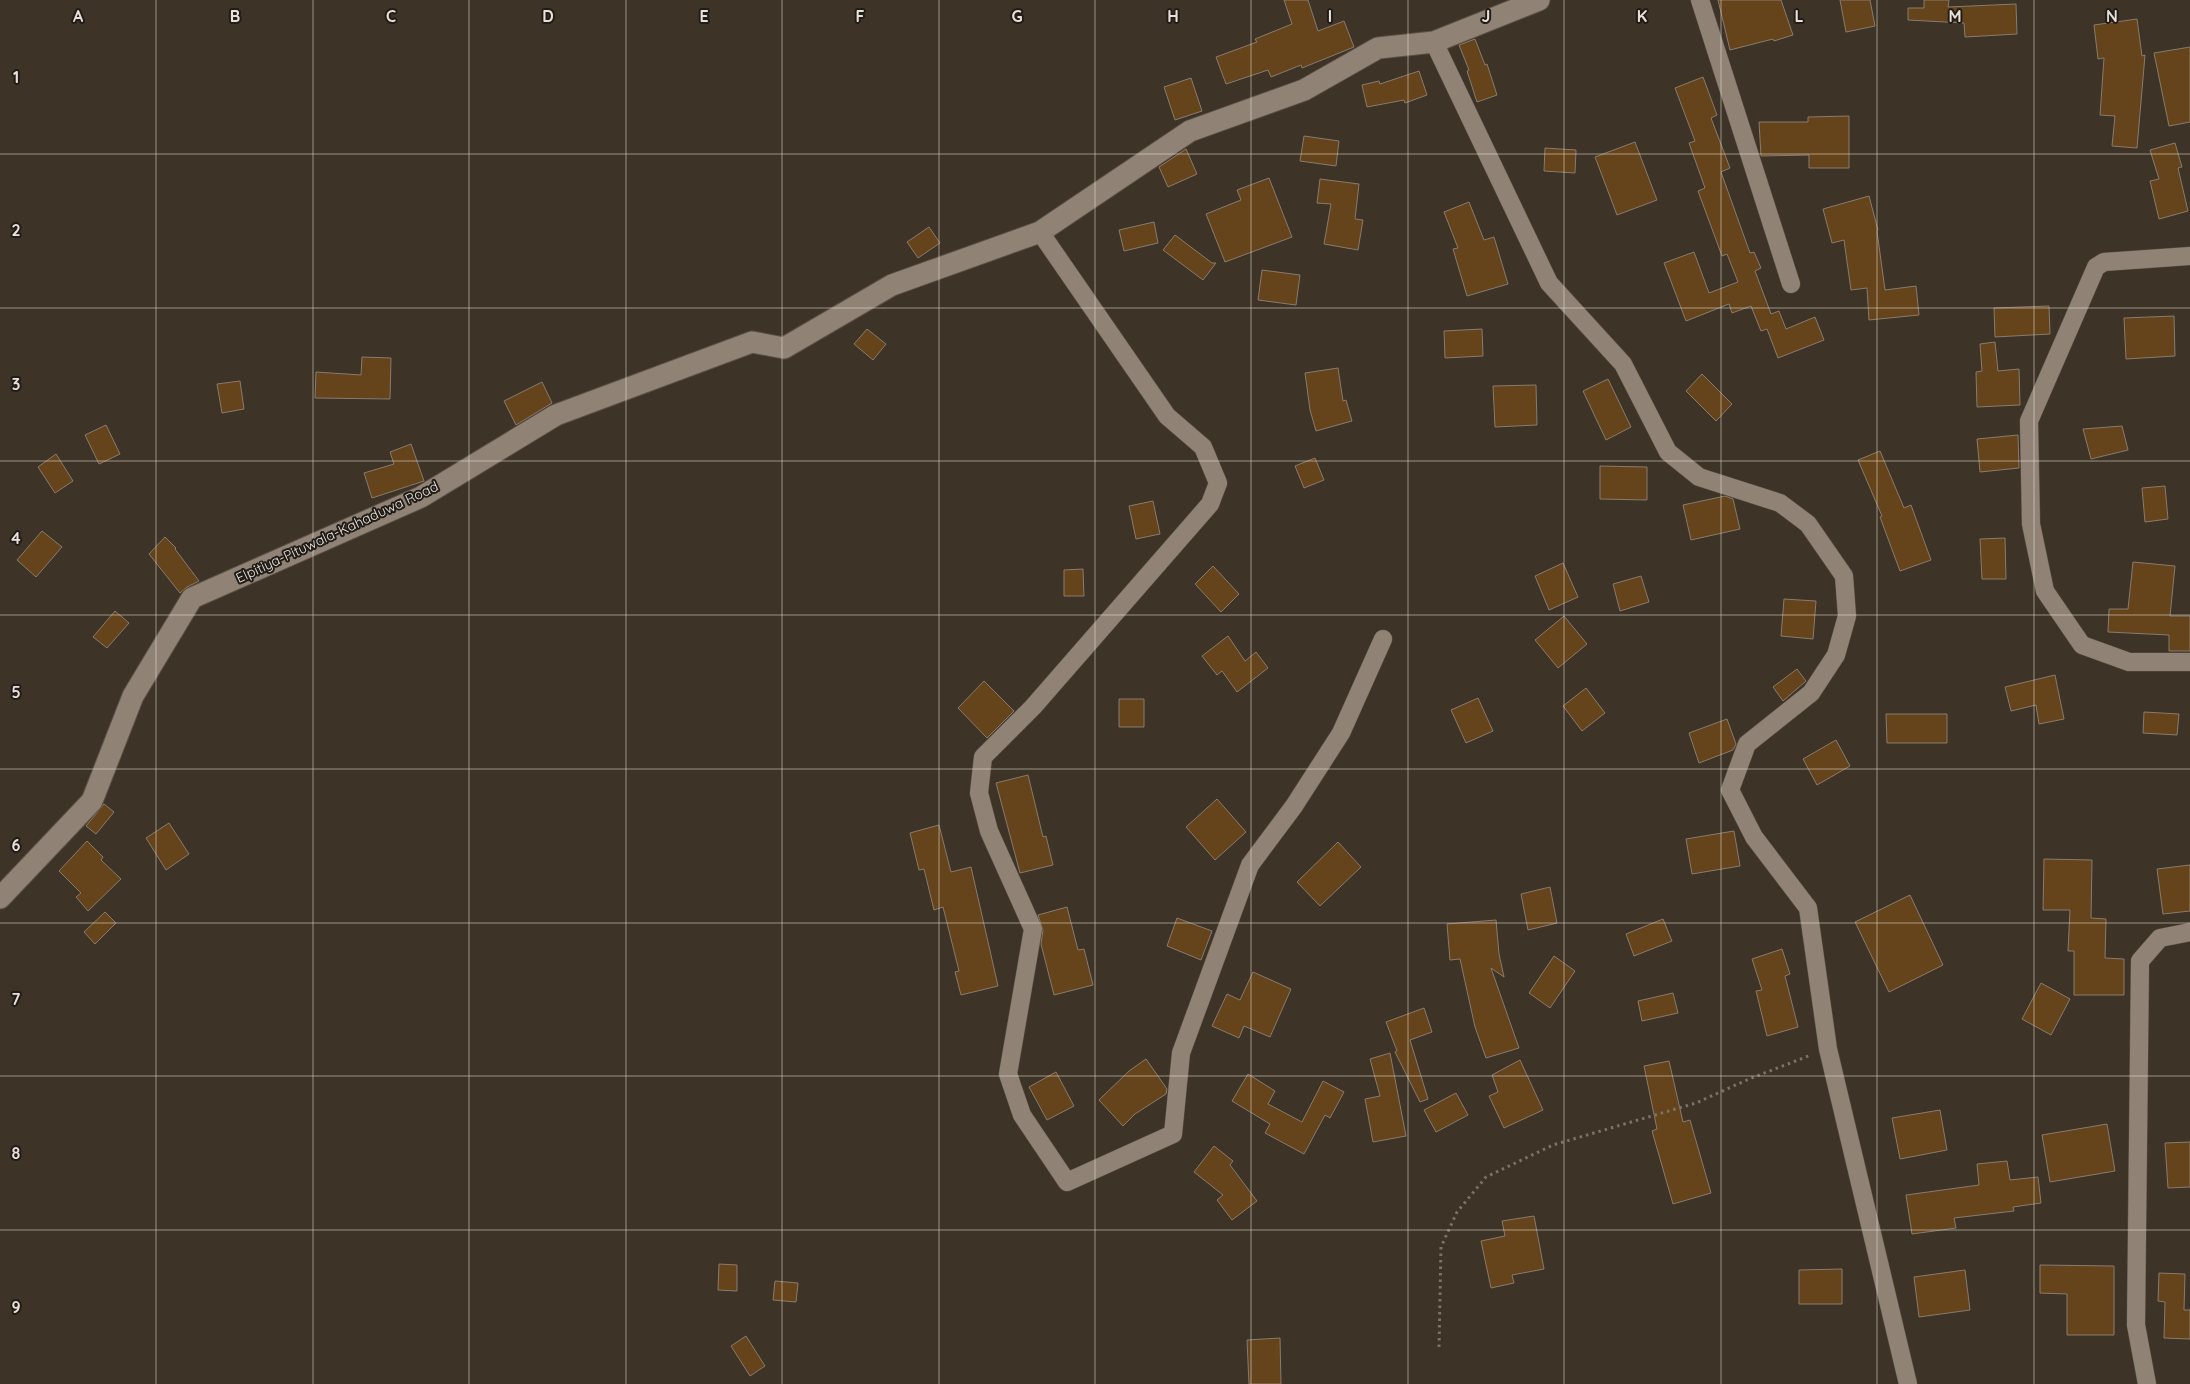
<svg xmlns="http://www.w3.org/2000/svg" width="2190" height="1384" viewBox="0 0 2190 1384" font-family="Quicksand,sans-serif">
	<rect width="100%" height="100%" fill="#3e3327"/>
	<path fill="#66441b" stroke="#887b6e" d="M 1284,0 L 1308,0 L 1318,31 L 1344,21 L 1354,47 L 1302,68 L 1301,65 L 1271,77 L 1268,70 L 1226,84 L 1216,57 L 1257,42 L 1255,39 L 1292,24 Z
		M 1718,0 L 1781,0 L 1793,35 L 1774,41 L 1773,39 L 1730,50 Z
		M 1840,0 L 1870,0 L 1875,26 L 1846,32 Z
		M 1924,0 L 1949,0 L 1948,7 L 2016,4 L 2017,34 L 1965,37 L 1964,23 L 1908,20 L 1908,8 L 1924,8 Z
		M 2137,19 L 2142,56 L 2145,55 L 2137,148 L 2112,146 L 2115,116 L 2100,115 L 2104,58 L 2098,59 L 2094,25 Z
		M 1475,39 L 1485,65 L 1487,64 L 1497,95 L 1477,102 L 1467,71 L 1469,70 L 1459,45 Z
		M 2190,47 L 2190,122 L 2169,126 L 2154,53 Z
		M 1419,71 L 1427,95 L 1405,103 L 1404,100 L 1367,107 L 1362,85 L 1379,81 L 1380,84 Z
		M 1703,77 L 1717,115 L 1711,118 L 1730,168 L 1721,172 L 1750,253 L 1754,252 L 1761,268 L 1755,271 L 1771,314 L 1779,311 L 1786,329 L 1815,317 L 1824,340 L 1778,358 L 1767,329 L 1761,331 L 1751,306 L 1732,313 L 1729,304 L 1686,321 L 1664,263 L 1694,252 L 1709,293 L 1738,282 L 1727,254 L 1722,256 L 1698,191 L 1705,188 L 1689,143 L 1695,141 L 1675,88 Z
		M 1191,78 L 1202,111 L 1175,120 L 1164,87 Z
		M 1849,116 L 1849,168 L 1809,168 L 1809,155 L 1761,156 L 1759,122 L 1808,122 L 1808,117 Z
		M 1304,136 L 1339,141 L 1336,166 L 1300,161 Z
		M 1635,142 L 1657,200 L 1617,215 L 1595,157 Z
		M 2175,143 L 2182,167 L 2178,168 L 2188,211 L 2159,219 L 2150,181 L 2159,179 L 2150,150 Z
		M 1545,148 L 1576,150 L 1575,173 L 1544,171 Z
		M 1186,149 L 1197,174 L 1168,187 L 1159,167 Z
		M 1269,178 L 1292,237 L 1225,262 L 1206,214 L 1241,200 L 1237,190 Z
		M 1320,179 L 1359,184 L 1355,219 L 1363,220 L 1358,250 L 1324,244 L 1331,204 L 1317,203 Z
		M 1869,196 L 1878,230 L 1877,231 L 1885,290 L 1916,286 L 1919,315 L 1869,320 L 1867,288 L 1851,290 L 1844,240 L 1832,243 L 1823,209 Z
		M 1469,202 L 1484,240 L 1494,237 L 1508,284 L 1467,296 L 1453,249 L 1458,248 L 1444,212 Z
		M 1154,222 L 1158,243 L 1124,251 L 1119,230 Z
		M 929,227 L 940,243 L 918,258 L 907,242 Z
		M 1175,235 L 1212,263 L 1216,263 L 1203,280 L 1163,250 Z
		M 1262,270 L 1300,275 L 1296,305 L 1258,300 Z
		M 2049,306 L 2050,334 L 1995,337 L 1994,308 Z
		M 2174,316 L 2175,356 L 2126,359 L 2124,318 Z
		M 867,329 L 886,344 L 873,360 L 854,344 Z
		M 1482,329 L 1483,356 L 1445,358 L 1444,331 Z
		M 1995,342 L 1998,371 L 2019,369 L 2020,405 L 1977,407 L 1976,372 L 1982,371 L 1980,344 Z
		M 362,357 L 391,358 L 390,399 L 315,398 L 316,372 L 361,375 Z
		M 1338,368 L 1343,401 L 1346,400 L 1352,421 L 1316,431 L 1310,410 L 1305,373 Z
		M 1702,374 L 1732,404 L 1716,421 L 1686,391 Z
		M 1608,379 L 1631,427 L 1606,440 L 1583,391 Z
		M 240,381 L 244,409 L 222,413 L 217,384 Z
		M 542,382 L 552,403 L 516,425 L 504,401 Z
		M 1536,385 L 1537,425 L 1495,427 L 1493,386 Z
		M 106,425 L 120,454 L 99,464 L 85,435 Z
		M 2122,426 L 2128,450 L 2091,459 L 2083,429 Z
		M 2018,435 L 2019,468 L 1980,472 L 1977,439 Z
		M 411,444 L 424,481 L 372,498 L 364,473 L 394,464 L 390,452 Z
		M 1880,451 L 1904,508 L 1911,505 L 1931,560 L 1900,571 L 1880,517 L 1882,516 L 1858,460 Z
		M 56,454 L 73,481 L 55,493 L 38,467 Z
		M 1315,458 L 1324,480 L 1304,488 L 1295,466 Z
		M 1600,466 L 1647,467 L 1647,500 L 1600,499 Z
		M 2165,486 L 2168,519 L 2145,522 L 2142,488 Z
		M 1725,496 L 1733,499 L 1740,529 L 1691,540 L 1683,505 Z
		M 1153,501 L 1160,534 L 1136,539 L 1129,506 Z
		M 42,531 L 62,547 L 36,577 L 17,560 Z
		M 165,537 L 176,548 L 175,549 L 199,581 L 187,587 L 180,593 L 149,554 Z
		M 2005,538 L 2006,579 L 1982,579 L 1980,539 Z
		M 2133,562 L 2175,566 L 2170,616 L 2190,616 L 2190,651 L 2169,651 L 2169,635 L 2108,632 L 2109,609 L 2128,609 Z
		M 1563,563 L 1578,597 L 1549,610 L 1535,576 Z
		M 1213,566 L 1239,594 L 1221,612 L 1195,584 Z
		M 1083,569 L 1084,596 L 1064,596 L 1064,570 Z
		M 1641,576 L 1649,602 L 1620,611 L 1613,584 Z
		M 1784,599 L 1816,601 L 1813,639 L 1781,636 Z
		M 115,611 L 129,623 L 107,648 L 93,637 Z
		M 1564,616 L 1587,644 L 1558,668 L 1535,640 Z
		M 1228,636 L 1245,661 L 1256,652 L 1268,668 L 1237,692 L 1222,671 L 1217,675 L 1202,656 Z
		M 1797,669 L 1806,681 L 1783,701 L 1773,687 Z
		M 2055,675 L 2064,719 L 2039,724 L 2036,705 L 2011,711 L 2005,687 Z
		M 984,681 L 1014,711 L 987,738 L 958,708 Z
		M 1586,688 L 1605,713 L 1582,731 L 1563,706 Z
		M 1478,698 L 1493,731 L 1466,743 L 1451,710 Z
		M 1119,699 L 1144,699 L 1144,727 L 1119,727 Z
		M 2144,712 L 2179,714 L 2177,735 L 2143,733 Z
		M 1886,714 L 1947,714 L 1947,743 L 1887,743 Z
		M 1727,719 L 1736,744 L 1733,750 L 1699,763 L 1689,733 Z
		M 1836,740 L 1850,766 L 1817,785 L 1803,759 Z
		M 1028,775 L 1043,837 L 1046,836 L 1053,865 L 1020,873 L 996,783 Z
		M 1217,799 L 1246,832 L 1215,860 L 1186,827 Z
		M 104,804 L 114,812 L 96,834 L 86,826 Z
		M 169,823 L 189,854 L 166,870 L 146,838 Z
		M 939,825 L 951,872 L 971,867 L 998,986 L 961,995 L 955,972 L 959,971 L 943,907 L 934,910 L 924,869 L 919,870 L 910,833 Z
		M 1734,831 L 1740,866 L 1692,874 L 1686,839 Z
		M 87,841 L 103,857 L 101,860 L 121,879 L 88,911 L 76,897 L 81,893 L 59,871 Z
		M 1338,842 L 1361,867 L 1320,906 L 1297,882 Z
		M 2044,859 L 2092,860 L 2091,918 L 2106,919 L 2105,958 L 2124,959 L 2124,995 L 2074,995 L 2074,951 L 2068,951 L 2070,910 L 2043,910 Z
		M 2190,865 L 2190,911 L 2163,914 L 2157,869 Z
		M 1550,887 L 1557,923 L 1528,930 L 1521,894 Z
		M 1910,895 L 1943,965 L 1889,992 L 1855,922 Z
		M 1067,907 L 1078,950 L 1084,949 L 1093,985 L 1054,995 L 1041,944 L 1043,930 L 1038,915 Z
		M 105,912 L 116,923 L 95,944 L 84,932 Z
		M 1177,918 L 1212,931 L 1201,960 L 1167,946 Z
		M 1663,919 L 1672,941 L 1634,956 L 1626,934 Z
		M 1496,920 L 1499,954 L 1504,977 L 1491,968 L 1519,1048 L 1486,1058 L 1475,1027 L 1460,959 L 1450,960 L 1447,924 Z
		M 1782,949 L 1790,974 L 1785,976 L 1798,1027 L 1767,1036 L 1756,991 L 1762,990 L 1752,959 Z
		M 1554,956 L 1575,971 L 1550,1008 L 1529,993 Z
		M 1253,972 L 1291,989 L 1270,1037 L 1244,1026 L 1239,1038 L 1212,1026 L 1227,994 L 1240,1000 Z
		M 2041,983 L 2070,999 L 2051,1035 L 2022,1019 Z
		M 1673,993 L 1678,1013 L 1642,1021 L 1638,1001 Z
		M 1424,1008 L 1432,1032 L 1410,1040 L 1428,1099 L 1420,1102 L 1395,1052 L 1397,1051 L 1386,1022 Z
		M 1390,1053 L 1406,1136 L 1373,1142 L 1365,1099 L 1380,1096 L 1370,1059 Z
		M 1146,1059 L 1167,1089 L 1166,1094 L 1135,1114 L 1123,1126 L 1099,1100 L 1129,1071 Z
		M 1520,1060 L 1543,1110 L 1504,1128 L 1489,1096 L 1498,1092 L 1492,1075 Z
		M 1669,1061 L 1683,1122 L 1690,1120 L 1711,1193 L 1673,1204 L 1652,1131 L 1657,1129 L 1644,1066 Z
		M 1056,1072 L 1074,1106 L 1047,1120 L 1029,1087 Z
		M 1248,1074 L 1275,1091 L 1268,1104 L 1302,1122 L 1323,1081 L 1344,1092 L 1330,1118 L 1325,1115 L 1304,1154 L 1265,1133 L 1270,1124 L 1232,1101 Z
		M 1456,1093 L 1468,1115 L 1436,1132 L 1424,1110 Z
		M 1940,1110 L 1947,1150 L 1900,1159 L 1892,1118 Z
		M 2107,1124 L 2115,1171 L 2050,1182 L 2042,1135 Z
		M 2190,1142 L 2190,1187 L 2168,1188 L 2165,1143 Z
		M 1214,1146 L 1233,1161 L 1230,1165 L 1257,1201 L 1232,1220 L 1217,1200 L 1223,1195 L 1194,1172 Z
		M 2007,1161 L 2010,1180 L 2038,1177 L 2041,1203 L 2013,1207 L 2014,1211 L 1954,1218 L 1956,1228 L 1912,1234 L 1906,1195 L 1979,1185 L 1977,1164 Z
		M 1534,1216 L 1544,1269 L 1512,1275 L 1514,1283 L 1491,1288 L 1481,1241 L 1505,1236 L 1502,1221 Z
		M 719,1264 L 737,1265 L 737,1291 L 718,1290 Z
		M 2040,1265 L 2114,1266 L 2114,1335 L 2067,1335 L 2067,1294 L 2040,1293 Z
		M 1842,1269 L 1842,1304 L 1799,1304 L 1799,1270 Z
		M 1965,1270 L 1970,1310 L 1919,1317 L 1914,1277 Z
		M 2159,1273 L 2185,1274 L 2184,1310 L 2190,1310 L 2190,1339 L 2164,1338 L 2165,1302 L 2158,1301 Z
		M 775,1281 L 798,1283 L 796,1302 L 773,1300 Z
		M 746,1336 L 765,1366 L 750,1376 L 731,1346 Z
		M 1280,1338 L 1281,1384 L 1249,1384 L 1247,1340 Z"/>
	<g fill="none" stroke-linecap="round" stroke-linejoin="round">
		<defs>
			<path id="minor" d="M 1700,0 L 1791,284
				M 1434,42 L 1549,283 L 1623,364 L 1668,452 L 1699,477 L 1780,503 L 1808,524 L 1844,576 L 1847,616 L 1836,655 L 1811,693 L 1747,744 L 1730,790 L 1754,837 L 1808,908 L 1828,1049 L 1908,1384
				M 1040,232 L 1167,416 L 1203,447 L 1218,483 L 1210,504 L 1033,707 L 983,757 L 979,793 L 989,831 L 1033,929 L 1008,1074 L 1022,1115 L 1067,1182 L 1173,1134 L 1181,1053 L 1250,865 L 1294,806 L 1341,733 L 1383,639
				M 2190,256 L 2104,262 L 2096,267 L 2029,421 L 2031,524 L 2045,591 L 2082,645 L 2129,662 L 2190,662
				M 2147,1384 L 2136,1325 L 2140,961 L 2160,938 L 2190,932"/>
			<path id="tertiary" d="M 0,898 L 92,801 L 133,696 L 192,598 L 421,497 L 556,415 L 752,342 L 784,348 L 892,285 L 1040,232 L 1190,131 L 1304,90 L 1378,48 L 1434,42 L 1539,0"/>
		</defs>
		<use href="#minor" stroke="#5c5248" stroke-width="19"/>
		<use href="#tertiary" stroke="#5c5248" stroke-width="23"/>
		<path stroke="#7c7268" stroke-width="3" stroke-dasharray="2.5 4" stroke-linecap="butt" d="M 1439,1347 L 1441,1247 L 1457,1212 L 1486,1177 L 1553,1145 L 1696,1103 L 1749,1079 L 1811,1055"/>
		<use href="#minor" stroke="#908376" stroke-width="18"/>
		<use href="#tertiary" stroke="#908376" stroke-width="21"/>
	</g>
	<path fill="none" stroke="#e8e1d9" stroke-width="1" stroke-opacity="0.55" d="M 156,0 L 156,1384M 313,0 L 313,1384M 469,0 L 469,1384M 626,0 L 626,1384M 782,0 L 782,1384M 939,0 L 939,1384M 1095,0 L 1095,1384M 1251,0 L 1251,1384M 1408,0 L 1408,1384M 1564,0 L 1564,1384M 1721,0 L 1721,1384M 1877,0 L 1877,1384M 2034,0 L 2034,1384M 0,154 L 2190,154M 0,308 L 2190,308M 0,461 L 2190,461M 0,615 L 2190,615M 0,769 L 2190,769M 0,923 L 2190,923M 0,1076 L 2190,1076M 0,1230 L 2190,1230"/>
	<g text-anchor="middle" stroke-width="4" stroke-linejoin="round" paint-order="stroke">
		<g font-size="14" fill="#e8e1d9" stroke="#211c17">
			<text transform="translate(337 532) rotate(-25)" y="5">Elpitiya-Pituwala-Kahaduwa Road</text>
		</g>
	</g>
	<g font-size="16" text-anchor="middle" font-weight="bold" fill="#e8e1d9" stroke="#211c17" stroke-width="4" stroke-linejoin="round" paint-order="stroke">
		<text x="78" y="22">A</text>
		<text x="235" y="22">B</text>
		<text x="391" y="22">C</text>
		<text x="548" y="22">D</text>
		<text x="704" y="22">E</text>
		<text x="860" y="22">F</text>
		<text x="1017" y="22">G</text>
		<text x="1173" y="22">H</text>
		<text x="1330" y="22">I</text>
		<text x="1486" y="22">J</text>
		<text x="1642" y="22">K</text>
		<text x="1799" y="22">L</text>
		<text x="1955" y="22">M</text>
		<text x="2112" y="22">N</text>
		<text x="16" y="83">1</text>
		<text x="16" y="236">2</text>
		<text x="16" y="390">3</text>
		<text x="16" y="544">4</text>
		<text x="16" y="698">5</text>
		<text x="16" y="851">6</text>
		<text x="16" y="1005">7</text>
		<text x="16" y="1159">8</text>
		<text x="16" y="1313">9</text>
	</g>
</svg>
